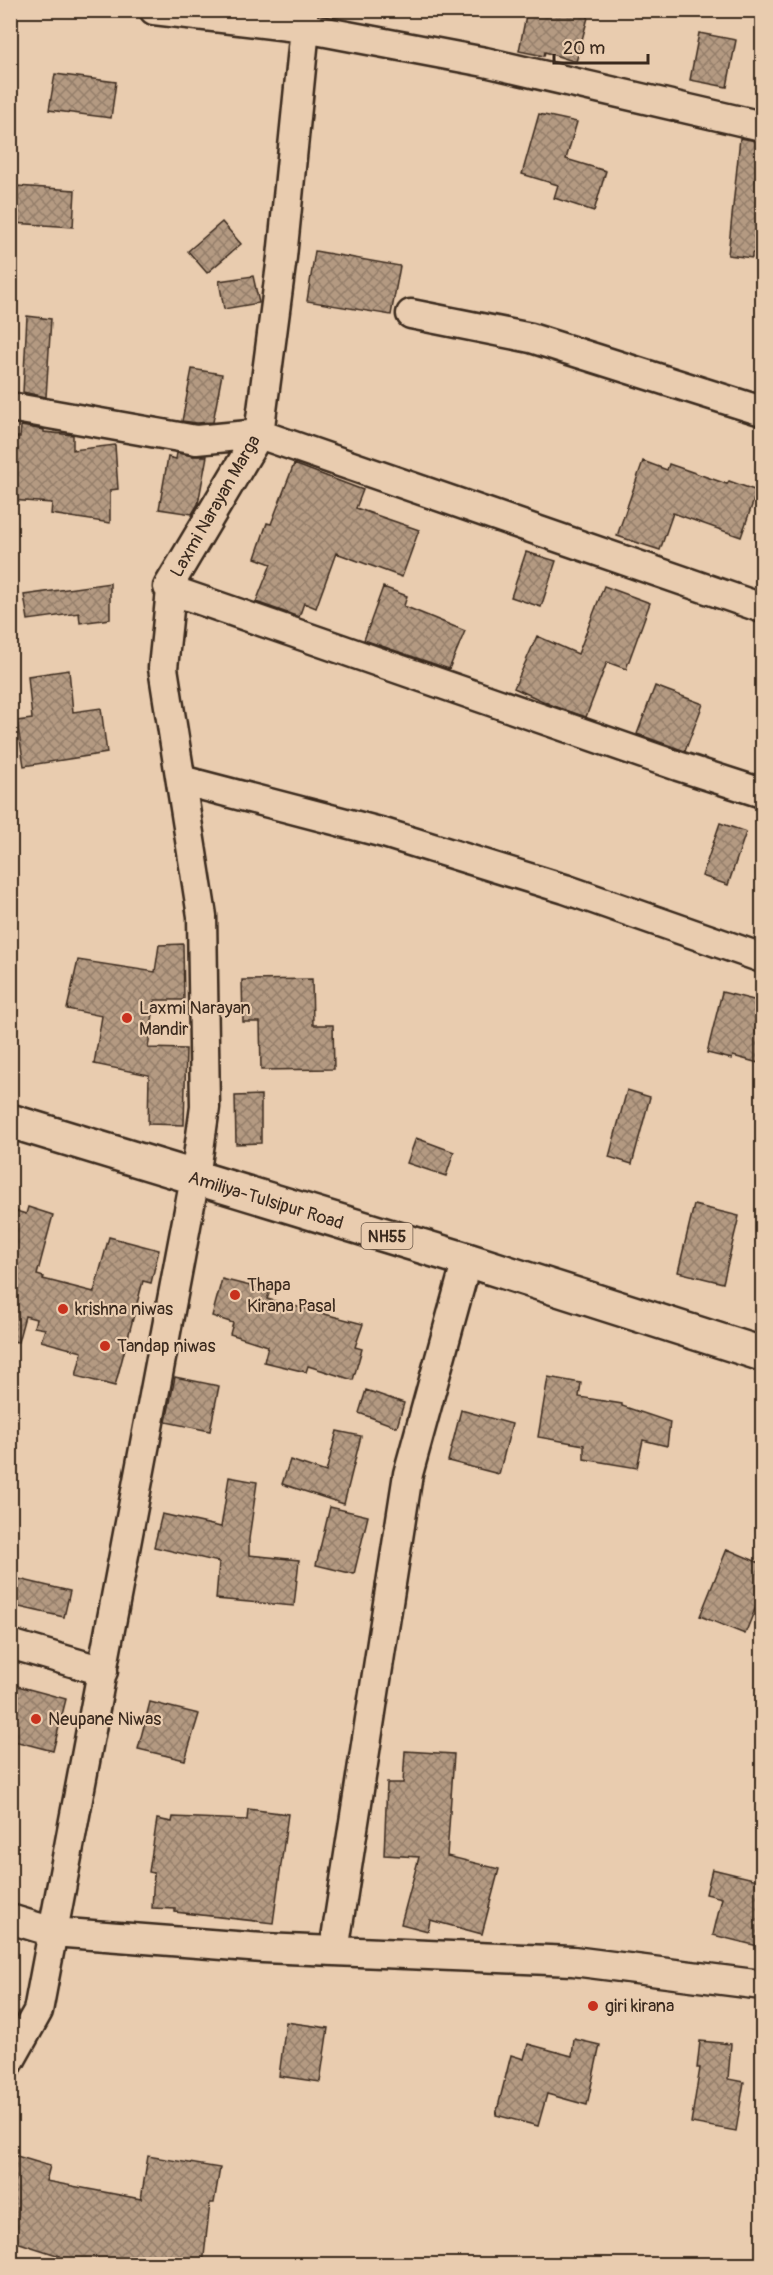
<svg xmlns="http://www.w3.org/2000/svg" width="773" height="2275" viewBox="0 0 773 2275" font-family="Pangolin,sans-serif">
	<defs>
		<pattern id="building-cross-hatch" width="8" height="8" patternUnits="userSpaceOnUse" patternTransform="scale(1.5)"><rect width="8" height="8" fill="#b49a82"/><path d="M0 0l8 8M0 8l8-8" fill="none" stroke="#947e6a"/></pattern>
	</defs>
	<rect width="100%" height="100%" fill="#e9ccaf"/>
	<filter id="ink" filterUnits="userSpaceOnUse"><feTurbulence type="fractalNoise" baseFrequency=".0167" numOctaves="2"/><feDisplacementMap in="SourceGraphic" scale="12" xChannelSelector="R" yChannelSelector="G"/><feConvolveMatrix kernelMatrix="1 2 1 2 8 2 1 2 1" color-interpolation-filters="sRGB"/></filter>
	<g filter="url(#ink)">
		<path fill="url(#building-cross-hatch)" stroke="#3b2a1e" stroke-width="1.5" d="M 527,10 L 590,10 L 576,62 L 545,52 L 544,56 L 519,51 Z
			M 699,33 L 736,40 L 727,87 L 690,80 Z
			M 55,74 L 116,82 L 111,118 L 49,110 Z
			M 539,114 L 577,122 L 566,159 L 606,171 L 594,211 L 554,198 L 558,185 L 522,174 Z
			M 740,138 L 762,142 L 757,210 L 762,211 L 762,254 L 752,253 L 752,258 L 728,255 Z
			M 16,186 L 75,190 L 73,227 L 13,223 Z
			M 222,222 L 241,244 L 207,273 L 188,251 Z
			M 315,251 L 400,266 L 391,315 L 307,301 Z
			M 253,276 L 259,303 L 224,309 L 219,281 Z
			M 27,316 L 51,319 L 46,397 L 23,392 Z
			M 192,369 L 222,374 L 213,422 L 197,423 L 182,421 Z
			M 21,426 L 44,430 L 44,432 L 73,435 L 73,450 L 115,445 L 118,489 L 110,490 L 110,523 L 51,514 L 52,503 L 10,500 L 10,437 L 20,437 Z
			M 177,453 L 193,456 L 207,456 L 198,504 L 192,514 L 159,509 L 168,457 L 176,459 Z
			M 643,461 L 667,470 L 669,464 L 727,484 L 729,481 L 757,491 L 741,537 L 673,513 L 660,550 L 617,536 Z
			M 294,464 L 363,490 L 356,508 L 419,530 L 402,577 L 336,553 L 316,608 L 304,603 L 299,617 L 256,602 L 271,564 L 255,558 L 267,523 L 271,524 Z
			M 526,552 L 556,561 L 541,607 L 511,597 Z
			M 110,583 L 110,619 L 80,623 L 79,613 L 28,620 L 24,595 Z
			M 604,586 L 650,603 L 626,669 L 607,662 L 586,717 L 554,706 L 514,688 L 537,636 L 578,654 Z
			M 383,587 L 407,596 L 404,606 L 465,631 L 449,669 L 364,640 Z
			M 69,670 L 73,712 L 101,708 L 107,753 L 24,766 L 17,721 L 32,719 L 28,676 Z
			M 655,686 L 703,704 L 685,751 L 637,734 Z
			M 720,823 L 746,832 L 728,885 L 702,876 Z
			M 183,944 L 184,1000 L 155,1000 L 148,1048 L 186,1049 L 184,1125 L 148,1124 L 149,1075 L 94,1064 L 102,1016 L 67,1009 L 78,960 L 155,972 L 159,945 Z
			M 312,979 L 313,1025 L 333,1025 L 334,1069 L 261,1070 L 260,1022 L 243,1022 L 242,980 Z
			M 722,992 L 762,1002 L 762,1064 L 733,1056 L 732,1059 L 707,1053 Z
			M 627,1090 L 650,1097 L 632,1164 L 609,1157 Z
			M 261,1095 L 261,1143 L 236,1144 L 235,1096 Z
			M 416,1138 L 454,1152 L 446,1176 L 407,1163 Z
			M 694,1205 L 739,1216 L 723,1283 L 678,1272 Z
			M 28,1207 L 53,1215 L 37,1275 L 44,1277 L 43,1279 L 94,1292 L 109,1237 L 159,1250 L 151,1283 L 143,1281 L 115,1386 L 76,1376 L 82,1352 L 41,1341 L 45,1329 L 34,1327 L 36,1319 L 25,1316 L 18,1342 L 10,1341 L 10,1209 L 26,1214 Z
			M 222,1279 L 270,1291 L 267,1299 L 363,1324 L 355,1347 L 362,1349 L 353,1380 L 308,1366 L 306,1372 L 264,1362 L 268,1346 L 230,1334 L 233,1323 L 212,1316 Z
			M 175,1377 L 219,1386 L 210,1431 L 166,1422 Z
			M 548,1377 L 581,1383 L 579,1397 L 622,1404 L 622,1406 L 670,1422 L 667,1446 L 643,1440 L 637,1468 L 584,1459 L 584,1445 L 538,1437 Z
			M 366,1390 L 404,1403 L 397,1427 L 359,1413 Z
			M 461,1410 L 512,1424 L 499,1474 L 448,1461 Z
			M 337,1431 L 361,1436 L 344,1504 L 282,1484 L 290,1460 L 326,1472 Z
			M 229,1477 L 257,1482 L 249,1539 L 249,1555 L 299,1560 L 294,1606 L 216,1599 L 219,1562 L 154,1547 L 162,1514 L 221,1527 Z
			M 330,1507 L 368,1516 L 354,1574 L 316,1565 Z
			M 727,1549 L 762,1564 L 762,1592 L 745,1634 L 700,1616 Z
			M 10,1577 L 70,1591 L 64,1617 L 10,1605 Z
			M 10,1684 L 66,1699 L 53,1751 L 10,1740 Z
			M 150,1702 L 199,1714 L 185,1760 L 138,1749 Z
			M 405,1751 L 454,1754 L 447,1856 L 499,1869 L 482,1934 L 430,1920 L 428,1931 L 401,1924 L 419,1857 L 384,1855 L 387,1783 L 403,1783 Z
			M 248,1809 L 288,1814 L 273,1923 L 175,1912 L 175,1909 L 152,1908 L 154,1873 L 149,1872 L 157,1819 L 172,1822 L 173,1817 L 247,1820 Z
			M 712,1869 L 762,1881 L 762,1947 L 713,1935 L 722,1898 L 706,1894 Z
			M 286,2022 L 328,2028 L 320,2082 L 279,2076 Z
			M 574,2039 L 600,2045 L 587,2105 L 547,2094 L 538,2126 L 496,2115 L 511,2055 L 524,2059 L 528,2044 L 572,2056 Z
			M 700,2041 L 731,2044 L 728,2079 L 744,2082 L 736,2131 L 691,2123 L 700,2068 L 697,2068 Z
			M 10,2154 L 50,2166 L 46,2181 L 141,2199 L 148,2156 L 220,2168 L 214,2203 L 210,2203 L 203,2265 L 58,2265 L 60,2256 L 10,2240 Z"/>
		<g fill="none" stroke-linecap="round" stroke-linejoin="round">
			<defs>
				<path id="minor" d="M 154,10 L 305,28 L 485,62 L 762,126
					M 411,314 L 531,338 L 762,411
					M 10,407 L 196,440 L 259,434 L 762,608
					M 171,590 L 678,766 L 762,793
					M 181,780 L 384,833 L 565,889 L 762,958
					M 10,1644 L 103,1671
					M 10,1919 L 53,1932 L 263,1948 L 573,1961 L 762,1985
					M 334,1951 L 408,1474 L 467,1260
					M 10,2061 L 38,2011 L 195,1178 L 205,1107 L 202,916 L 163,668 L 171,590 L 168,587 L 259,434 L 282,257 L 305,28 L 302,10"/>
				<path id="primary" d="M 10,1121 L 467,1260 L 762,1354"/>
			</defs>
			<use href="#minor" stroke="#3b2a1e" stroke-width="33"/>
			<use href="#primary" stroke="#3b2a1e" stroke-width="38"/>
			<use href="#minor" stroke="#e9ccaf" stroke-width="28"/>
			<use href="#primary" stroke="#e9ccaf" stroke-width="33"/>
		</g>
	</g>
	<g fill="#c8321e" stroke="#e9ccaf" stroke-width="2">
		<circle cx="127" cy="1018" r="6"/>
		<circle cx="235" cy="1295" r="6"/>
		<circle cx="63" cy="1309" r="6"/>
		<circle cx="105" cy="1346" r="6"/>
		<circle cx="36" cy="1719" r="6"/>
		<circle cx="593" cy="2006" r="6"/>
	</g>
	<g text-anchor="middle" stroke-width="4.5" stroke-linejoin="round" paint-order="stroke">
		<rect fill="#e9ccaf" stroke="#6f5b4a" stroke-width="1.5" x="361.5" y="1223" width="51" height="26" rx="4.5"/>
		<g font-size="16" font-weight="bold" fill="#3b2a1e">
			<text x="387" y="1242">NH55</text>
		</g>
		<g font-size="18" fill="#3b2a1e" stroke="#e9ccaf">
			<text transform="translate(215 506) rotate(-60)" y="6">Laxmi Narayan Marga</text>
			<text transform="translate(266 1200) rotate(17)" y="6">Amiliya-Tulsipur Road</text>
		</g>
		<g font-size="18" fill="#3b2a1e" stroke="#e9ccaf" text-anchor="start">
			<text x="139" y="1014">Laxmi Narayan<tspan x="139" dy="21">Mandir</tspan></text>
			<text x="247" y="1291">Thapa<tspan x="247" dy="21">Kirana Pasal</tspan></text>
			<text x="75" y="1315">krishna niwas</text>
			<text x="117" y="1352">Tandap niwas</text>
			<text x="48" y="1725">Neupane Niwas</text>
			<text x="605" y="2012">giri kirana</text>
		</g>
	</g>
	<rect width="773" height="2275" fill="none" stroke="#e9ccaf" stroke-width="36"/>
	<rect x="18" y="18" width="737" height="2239" fill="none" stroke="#3b2a1e" stroke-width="2" filter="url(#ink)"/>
	<path d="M554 54v9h94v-9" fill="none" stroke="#3b2a1e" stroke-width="3"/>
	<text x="563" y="54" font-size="18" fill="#3b2a1e" stroke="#e9ccaf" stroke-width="4.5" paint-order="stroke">20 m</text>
</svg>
